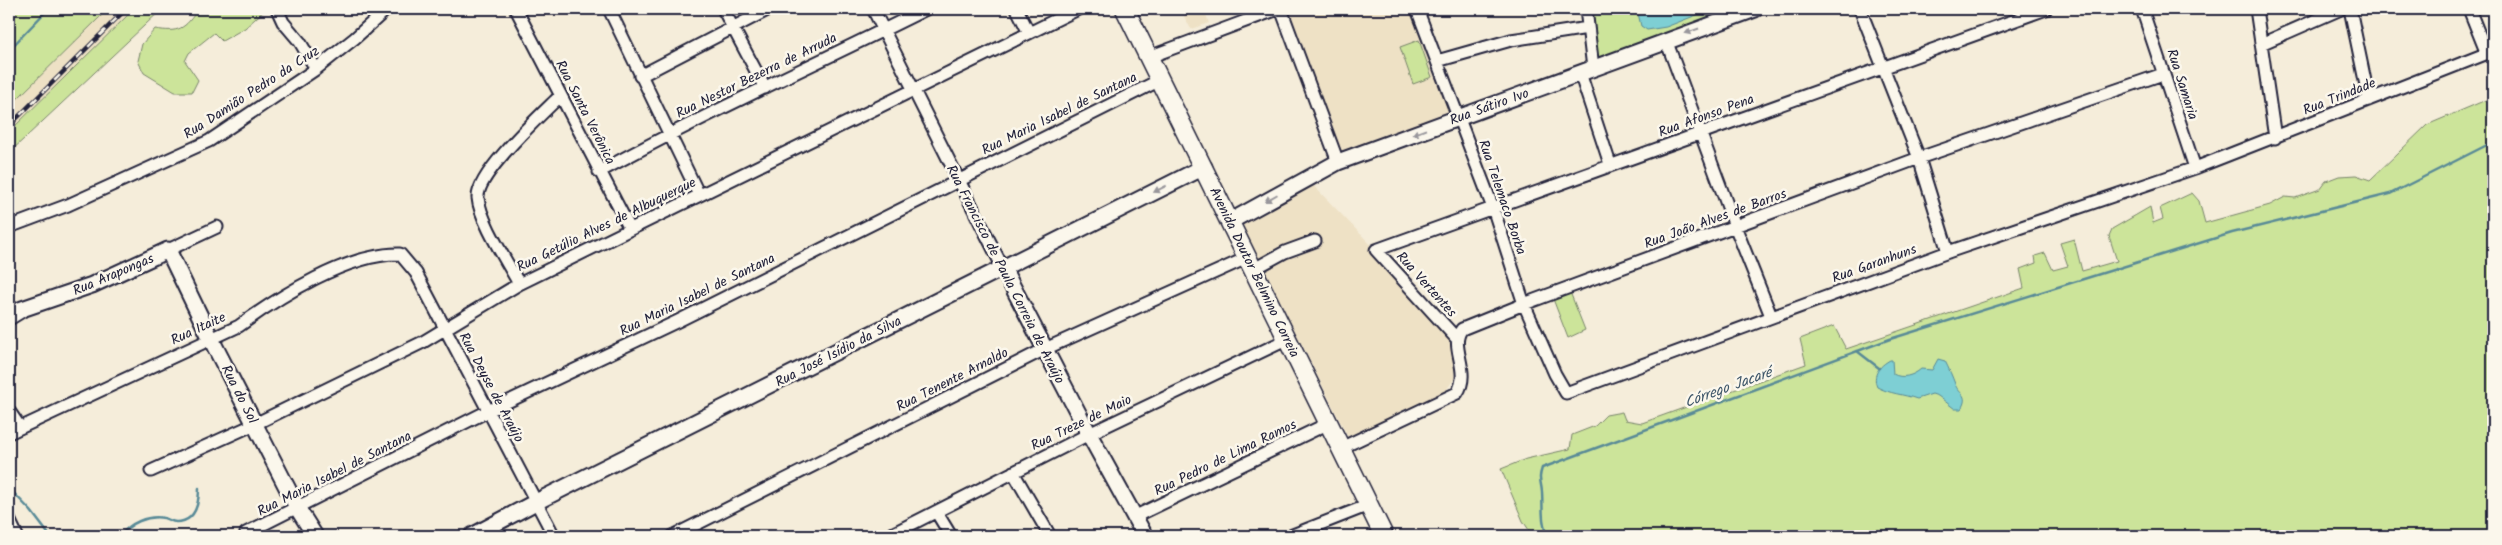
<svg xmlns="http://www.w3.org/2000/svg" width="2502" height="545" viewBox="0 0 2502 545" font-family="Kalam,sans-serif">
	<rect width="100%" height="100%" fill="#f5edda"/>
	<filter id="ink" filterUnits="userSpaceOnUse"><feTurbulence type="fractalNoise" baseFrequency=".02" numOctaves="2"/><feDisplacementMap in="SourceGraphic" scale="10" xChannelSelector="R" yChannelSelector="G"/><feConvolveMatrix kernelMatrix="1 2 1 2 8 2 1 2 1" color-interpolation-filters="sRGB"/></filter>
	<g filter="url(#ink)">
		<path fill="#eee1c5" d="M 108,9 L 134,9 L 9,132 L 9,107 Z
			M 1180,9 L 1204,9 L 1209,23 L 1191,29 Z
			M 1295,9 L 1412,9 L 1451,113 L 1342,153 L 1289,11 Z
			M 1309,181 L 1376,250 L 1450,331 L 1455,369 L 1454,379 L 1444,393 L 1349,439 L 1240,220 Z"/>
		<path fill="#cce49a" stroke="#77836a" d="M 9,9 L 108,9 L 9,107 Z
			M 134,9 L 162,9 L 9,153 L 9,132 Z
			M 198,9 L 266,9 L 245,28 L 222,41 L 214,33 L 189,53 L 185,61 L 198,80 L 192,92 L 175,92 L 144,73 L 138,61 L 142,44 L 155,29 C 179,33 185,29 198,9 Z
			M 1589,9 L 1743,9 L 1597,63 Z
			M 1419,40 L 1432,77 L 1413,84 L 1400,47 Z
			M 2493,97 L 2493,536 L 1533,536 L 1523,521 L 1501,469 L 1526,459 L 1570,449 L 1572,435 L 1595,426 L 1606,415 L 1622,412 L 1625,420 L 1642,423 L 1806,364 L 1800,339 L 1834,326 L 1846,349 L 2024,288 L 2020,269 L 2036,263 L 2035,256 L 2045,253 L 2053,270 L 2068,266 L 2060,243 L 2074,239 L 2082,271 L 2117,261 L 2109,236 L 2112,229 L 2150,207 L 2153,223 L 2163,219 L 2160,208 L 2192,193 L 2199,201 L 2205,223 L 2270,205 L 2285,197 L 2295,198 L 2320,189 L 2326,181 L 2339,176 L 2356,175 L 2370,180 L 2427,125 Z
			M 1570,292 L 1585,330 L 1568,338 L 1553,299 Z"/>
		<path fill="#7ecfd4" stroke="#598a97" d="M 1637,9 L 1712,9 L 1666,27 L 1647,30 L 1641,26 Z
			M 1938,359 L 1945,361 C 1949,369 1952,376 1955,384 C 1958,394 1970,394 1961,409 L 1955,409 L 1938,396 L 1932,394 L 1917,399 C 1903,394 1890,394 1877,387 C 1872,375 1879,366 1890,360 L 1892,360 L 1893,374 C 1902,379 1913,376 1921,369 L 1932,370 Z"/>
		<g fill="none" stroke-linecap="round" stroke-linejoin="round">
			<path stroke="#598a97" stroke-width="2.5" d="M 9,50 L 48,9
				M 1857,351 L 1879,368
				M 9,488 L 31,511 L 50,536
				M 120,536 C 130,523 147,515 164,518 C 168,519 172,522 176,522 C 196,522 199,503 199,488
				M 1547,536 C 1541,521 1543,507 1542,492 C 1541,480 1538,480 1542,468 L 1890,339 L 2232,233 L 2390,194 L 2493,142"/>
			<defs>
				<path id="street" d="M 277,9 L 283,22 L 300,42 L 316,69
					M 516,9 L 630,229
					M 609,9 L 699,195
					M 723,9 L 765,88
					M 873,9 L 1003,268
					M 1017,9 L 1029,33
					M 1281,9 L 1338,162
					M 1417,9 L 1493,208 L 1524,304 L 1555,374 L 1566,393 L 1948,252 L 2195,168 L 2493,51
					M 1586,9 L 1593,68
					M 1860,9 L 1919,158 L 1948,252
					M 2142,9 L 2195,168
					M 2256,9 L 2275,138
					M 2350,9 L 2369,100
					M 2469,9 L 2487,54
					M 1666,40 L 1735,226 L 1771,316
					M 2261,44 L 2341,9
					M 1149,57 L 1278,9
					M 1437,61 L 1511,40 L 1588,28
					M 1580,73 L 1610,164
					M 640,76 L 769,9
					M 599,172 C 706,113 818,63 926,9
					M 9,227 L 68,205 L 209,141 L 316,69 L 355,38 L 387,9
					M 168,250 L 217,227
					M 1254,269 L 1285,252 L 1315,241
					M 519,284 C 508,263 480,221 478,198 C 476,174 542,114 560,96
					M 1457,339 L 1376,250 L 2046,9
					M 9,411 L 20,427
					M 9,433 L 239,326 C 280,296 348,253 400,254 L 416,273 L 554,536
					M 1341,448 L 1457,393 C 1472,371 1448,346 1462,329 L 1524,304 L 1919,158 L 2163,74
					M 151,471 L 255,424 L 423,342 L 519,284 L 1078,9
					M 1013,472 L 1050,536
					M 937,513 L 951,536
					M 1134,517 L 1329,423
					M 9,519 L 17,536
					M 246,533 L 488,411 L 678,321 L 1160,80
					M 673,536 L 1045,349 L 1249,257
					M 888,536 L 1089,434 L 1288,339
					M 1290,536 L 1369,505"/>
				<path id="secondary" d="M 1231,221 L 1338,162 L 1755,9
					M 1003,268 L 1089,434 L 1145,536
					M 9,317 L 22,309 L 92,285 L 168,250 L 211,339 L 298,509 L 315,536
					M 472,536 L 536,502 L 1204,167"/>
				<path id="primary" d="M 1125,9 L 1384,536"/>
			</defs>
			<use href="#street" stroke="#22223b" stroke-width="15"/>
			<use href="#secondary" stroke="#22223b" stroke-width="19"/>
			<use href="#primary" stroke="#22223b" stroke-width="21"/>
			<use href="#street" stroke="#fbf7ec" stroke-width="11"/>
			<use href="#secondary" stroke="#fbf7ec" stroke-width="15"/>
			<use href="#primary" stroke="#fbf7ec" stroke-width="18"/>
			<defs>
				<path id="rail" d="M 9,126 L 126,9"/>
			</defs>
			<use href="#rail" stroke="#22223b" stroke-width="4.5"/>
			<use href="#rail" stroke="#fbf7ec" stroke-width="2.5" stroke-dasharray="8" stroke-linecap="butt"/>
		</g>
		<defs><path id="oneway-solid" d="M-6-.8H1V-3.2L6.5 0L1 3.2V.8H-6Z" transform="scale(1.25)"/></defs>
		<g fill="#99979c">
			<use href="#oneway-solid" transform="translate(1692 31) rotate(161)"/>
			<use href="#oneway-solid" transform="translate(1419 132) rotate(159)"/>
			<use href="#oneway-solid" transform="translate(1160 189) rotate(153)"/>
			<use href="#oneway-solid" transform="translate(1271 198) rotate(150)"/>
		</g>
	</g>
	<g text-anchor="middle" stroke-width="5" stroke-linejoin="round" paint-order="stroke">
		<g font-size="14" fill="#22223b" stroke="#fbf7ec">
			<text transform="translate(756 75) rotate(-26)" y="5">Rua Nestor Bezerra de Arruda</text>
			<text transform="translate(2183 84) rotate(72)" y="5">Rua Samaria</text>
			<text transform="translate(251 92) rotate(-33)" y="5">Rua Damião Pedro da Cruz</text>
			<text transform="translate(2339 96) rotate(-22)" y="5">Rua Trindade</text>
			<text transform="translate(1489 106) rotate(-20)" y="5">Rua Sátiro Ivo</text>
			<text transform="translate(586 112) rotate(63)" y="5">Rua Santa Verônica</text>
			<text transform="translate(1059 113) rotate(-26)" y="5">Rua Maria Isabel de Santana</text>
			<text transform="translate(1706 115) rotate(-20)" y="5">Rua Afonso Pena</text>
			<text transform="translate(1503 197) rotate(71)" y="5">Rua Telemaco Borba</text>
			<text transform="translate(1715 218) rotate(-20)" y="5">Rua João Alves de Barros</text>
			<text transform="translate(606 224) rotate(-26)" y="5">Rua Getúlio Alves de Albuquerque</text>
			<text transform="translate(1874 263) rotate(-20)" y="5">Rua Garanhuns</text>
			<text transform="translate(1255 272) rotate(64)" y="5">Avenida Doutor Belmino Correia</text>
			<text transform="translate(113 274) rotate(-23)" y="5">Rua Arapongas</text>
			<text transform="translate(1006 274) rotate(63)" y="5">Rua Francisco de Paula Correia de Araújo</text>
			<text transform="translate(1427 284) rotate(48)" y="5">Rua Vertentes</text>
			<text transform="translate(697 294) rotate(-26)" y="5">Rua Maria Isabel de Santana</text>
			<text transform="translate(198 328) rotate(-25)" y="5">Rua Itaite</text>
			<text transform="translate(838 351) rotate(-27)" y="5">Rua José Isídio da Silva</text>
			<text transform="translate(952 379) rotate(-27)" y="5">Rua Tenente Arnaldo</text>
			<text transform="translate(492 387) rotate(62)" y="5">Rua Deyse de Araújo</text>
			<text transform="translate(240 394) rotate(63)" y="5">Rua do Sol</text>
			<text transform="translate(1081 422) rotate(-26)" y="5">Rua Treze de Maio</text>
			<text transform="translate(1225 457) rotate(-26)" y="5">Rua Pedro de Lima Ramos</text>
			<text transform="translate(334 473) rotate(-27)" y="5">Rua Maria Isabel de Santana</text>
		</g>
		<g font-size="15" font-style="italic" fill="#3e5669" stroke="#fbf7ec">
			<text transform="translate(1728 387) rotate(-20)" y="5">Córrego Jacaré</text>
		</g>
	</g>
	<rect width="2502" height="545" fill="none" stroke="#fbf7ec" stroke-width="30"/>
	<rect x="15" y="15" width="2472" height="515" fill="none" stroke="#22223b" stroke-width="2" filter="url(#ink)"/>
</svg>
